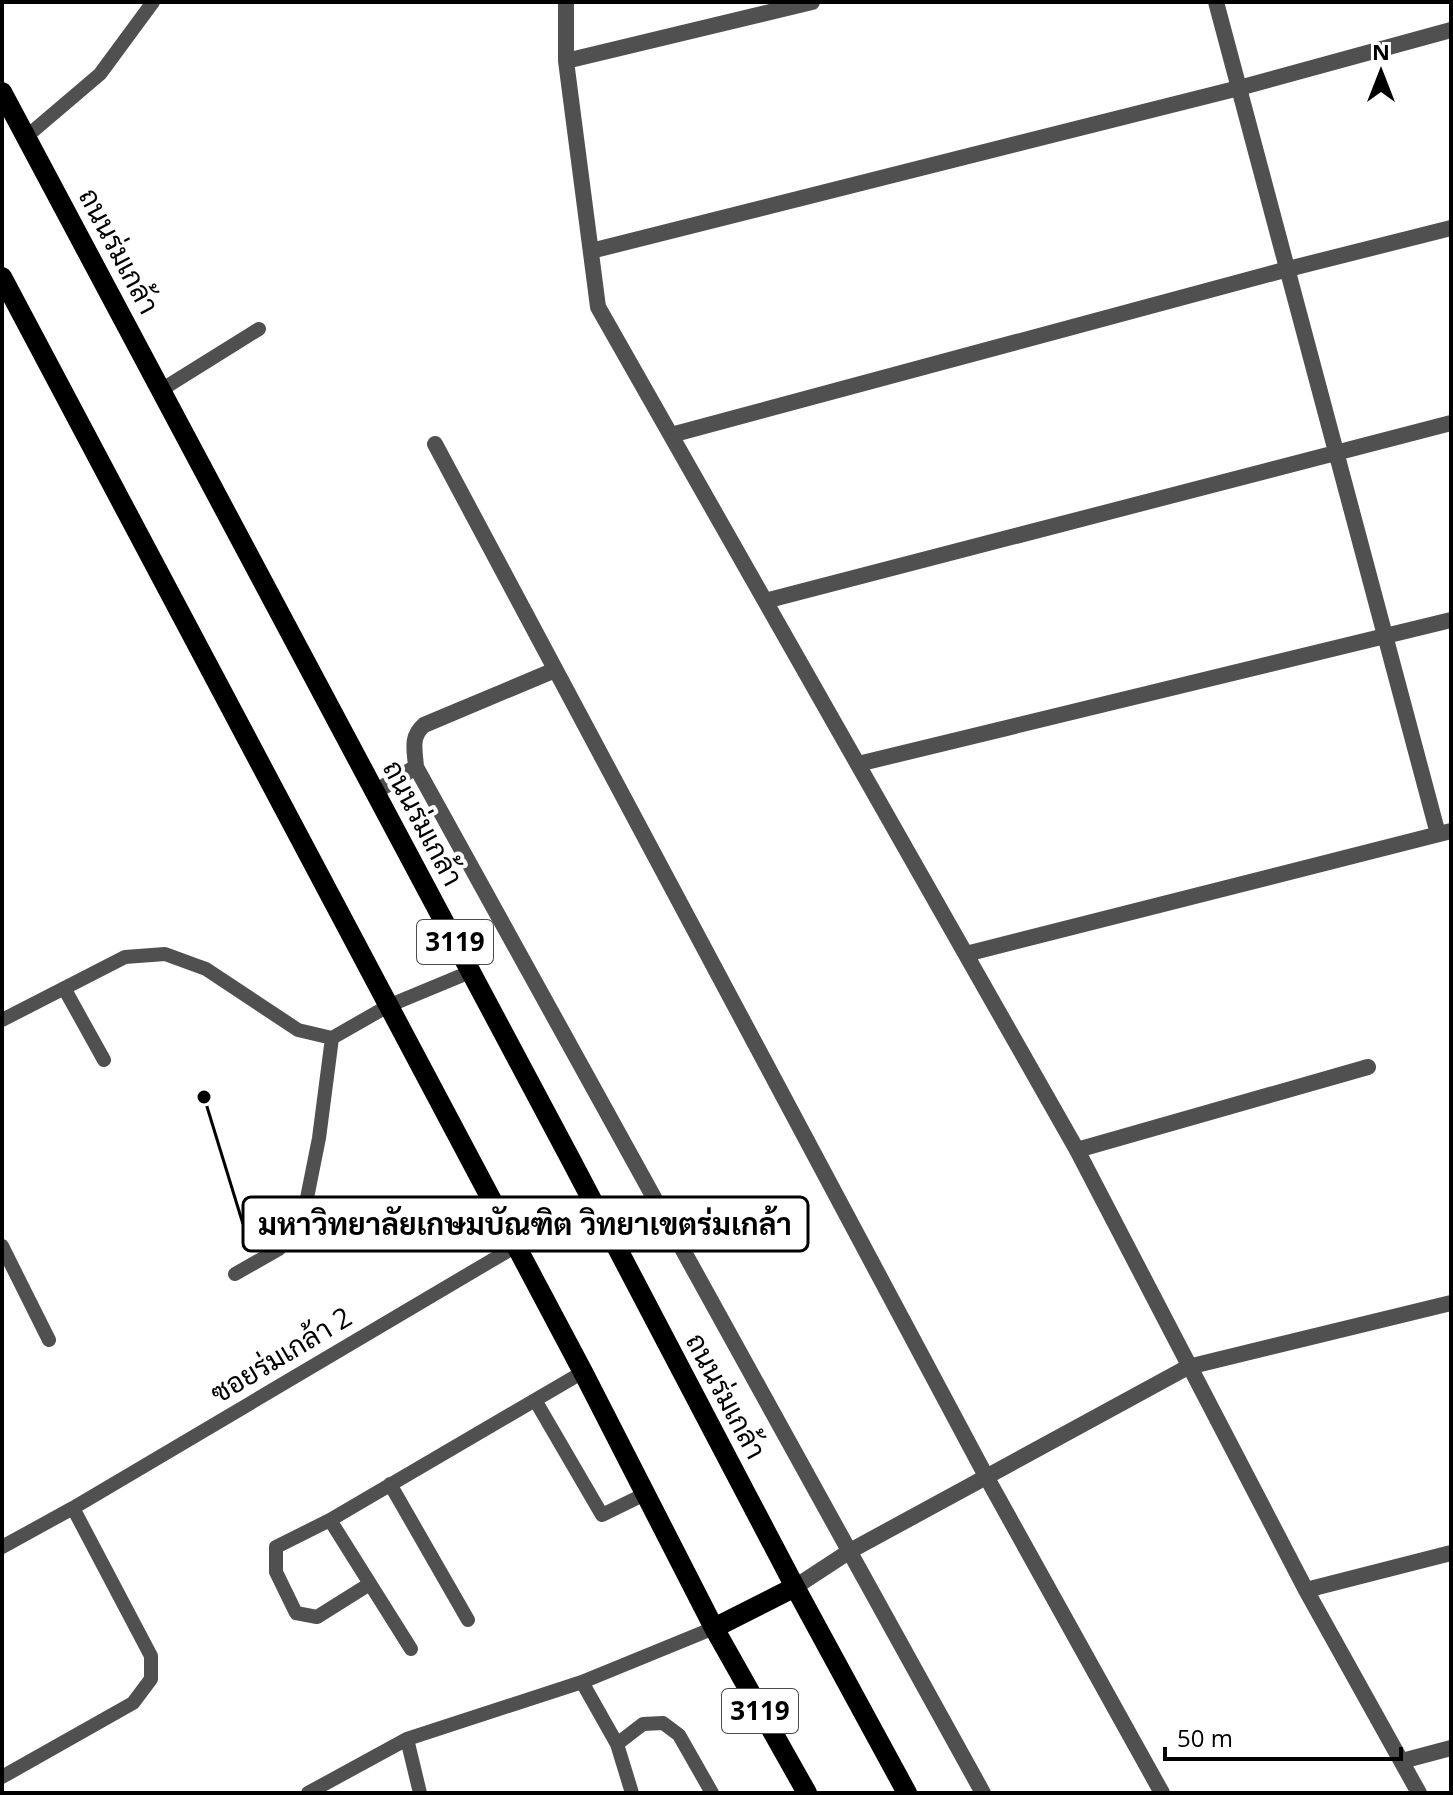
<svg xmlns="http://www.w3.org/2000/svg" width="1453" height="1795" viewBox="0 0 1453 1795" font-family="'Open Sans',Sarabun,sans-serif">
	<rect width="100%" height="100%" fill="#fff"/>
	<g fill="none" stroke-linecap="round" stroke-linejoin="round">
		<path stroke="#505050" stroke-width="14" d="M 26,137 L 100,74 L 153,2
			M 161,390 L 259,329
			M 64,988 L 104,1060
			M 2,1020 L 125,957 L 165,954 L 206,969 L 298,1030 L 332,1038 L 388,1006 L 470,972
			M 2,1246 L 49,1340
			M 235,1274 L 279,1249 L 305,1208 L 319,1138 L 332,1038
			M 535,1400 L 602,1515 L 645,1494
			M 390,1484 L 468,1620
			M 73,1508 L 516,1246
			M 330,1520 L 411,1649
			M 2,1547 L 73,1508 L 151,1656 L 151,1679 L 133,1703 L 2,1777
			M 368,1585 L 317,1617 L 296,1613 L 276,1572 L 276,1547 L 330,1520 L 583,1372
			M 582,1682 L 617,1744 L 632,1793
			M 407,1739 L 420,1793
			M 617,1744 L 643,1724 L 663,1723 L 679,1735 L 712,1793
			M 308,1793 L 407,1739 L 582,1682 L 714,1628"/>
		<path stroke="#505050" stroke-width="16" d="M 566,2 L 566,61 L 598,307 L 1077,1150 L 1306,1590 L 1419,1793
			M 1216,2 L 1438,834
			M 566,61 L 812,2
			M 591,251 L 1239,88 L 1451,30
			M 671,435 L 1288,269 L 1451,228
			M 435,444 L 987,1478 L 1162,1793
			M 765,601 L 1451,423
			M 858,764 L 1451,620
			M 416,767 L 983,1793
			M 375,792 L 416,767 C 415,751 410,737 424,725 L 555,670
			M 966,954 L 1451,831
			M 1077,1150 L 1368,1067
			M 795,1587 L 850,1551 L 1188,1367 L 1451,1303
			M 1306,1590 L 1451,1553
			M 1402,1761 L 1451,1748"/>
		<path stroke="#000" stroke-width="20" d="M 2,92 L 571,1160 L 795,1587 L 907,1793
			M 2,277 L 583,1372 L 714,1628 L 807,1793
			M 714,1628 L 795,1587"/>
	</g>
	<g text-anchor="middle" stroke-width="8" stroke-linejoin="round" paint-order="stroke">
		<g fill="#fff" stroke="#4c4c4c" stroke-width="2">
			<rect x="417" y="920" width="76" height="44" rx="6"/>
			<rect x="722" y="1689" width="76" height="44" rx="6"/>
		</g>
		<g font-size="26" font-weight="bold" fill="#000">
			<text x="455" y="951">3119</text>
			<text x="760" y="1720">3119</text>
		</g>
		<g font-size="28" fill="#000" stroke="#fff">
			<text transform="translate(119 251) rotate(62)" y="10">ถนนร่มเกล้า</text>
			<text transform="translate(423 823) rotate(62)" y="10">ถนนร่มเกล้า</text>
			<text transform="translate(281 1355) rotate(-31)" y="10">ซอยร่มเกล้า 2</text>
			<text transform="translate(726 1396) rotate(62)" y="10">ถนนร่มเกล้า</text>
		</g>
	</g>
	<path fill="none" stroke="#000" stroke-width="3" d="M204 1097L243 1224"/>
	<circle fill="#000" stroke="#fff" stroke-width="3" cx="204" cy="1097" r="8"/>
	<rect fill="#fff" stroke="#000" stroke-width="3" x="243" y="1197" width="565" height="54" rx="8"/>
	<g font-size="30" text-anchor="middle" font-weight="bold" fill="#000">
		<text x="525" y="1235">มหาวิทยาลัยเกษมบัณฑิต วิทยาเขตร่มเกล้า</text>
	</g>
	<rect width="1453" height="1795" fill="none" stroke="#000000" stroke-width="8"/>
	<g transform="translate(1381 72)" stroke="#ffffff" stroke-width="6" paint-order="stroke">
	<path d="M0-6L14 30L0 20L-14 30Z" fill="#000000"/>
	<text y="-12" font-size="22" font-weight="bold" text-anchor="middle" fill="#000000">N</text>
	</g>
	<path d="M1165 1747v12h236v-12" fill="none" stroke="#000000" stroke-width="4"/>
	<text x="1177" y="1747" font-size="24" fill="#000000" stroke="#ffffff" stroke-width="6" paint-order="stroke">50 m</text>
</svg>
